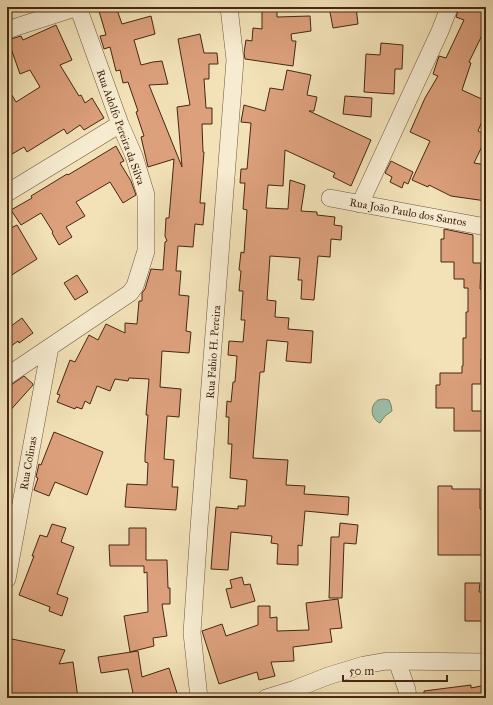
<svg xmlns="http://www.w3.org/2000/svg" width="493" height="705" viewBox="0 0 493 705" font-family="'IM FELL Great Primer',serif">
	<rect width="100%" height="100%" fill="#f3e2b8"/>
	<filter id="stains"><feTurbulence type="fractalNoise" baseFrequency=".005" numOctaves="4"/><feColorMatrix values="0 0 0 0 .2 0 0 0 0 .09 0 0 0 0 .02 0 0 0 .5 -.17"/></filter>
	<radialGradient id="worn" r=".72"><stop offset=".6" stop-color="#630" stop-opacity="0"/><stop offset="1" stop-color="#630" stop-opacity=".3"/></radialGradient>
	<path fill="#9dbfa9" stroke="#7a826d" d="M 384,399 L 389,400 L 391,405 L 392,411 L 385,416 L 380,423 C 371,419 369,406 378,400 C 379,400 383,399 384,399 Z"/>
	<path fill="#dca07c" stroke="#452712" d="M 111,7 L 116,7 L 122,24 L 151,16 L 155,34 L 134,40 L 141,65 L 153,62 L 162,61 L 168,84 L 149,85 L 182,167 L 177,107 L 190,105 L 178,39 L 200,34 L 204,53 L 217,53 L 218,64 L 209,64 L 209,79 L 204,79 L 206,108 L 212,108 L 212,124 L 202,124 L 203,152 L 204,152 L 200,203 L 205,203 L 203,225 L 195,224 L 193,247 L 178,246 L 176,271 L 181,271 L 179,295 L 189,296 L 186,331 L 191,332 L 189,353 L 162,351 L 160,387 L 181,389 L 179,417 L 167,416 L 164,459 L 174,460 L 172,487 L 178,487 L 176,510 L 125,507 L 127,484 L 147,485 L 148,463 L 145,462 L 145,455 L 148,415 L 146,415 L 149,379 L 129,378 L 128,381 L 115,379 L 110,391 L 97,386 L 90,404 L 85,401 L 82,409 L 76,407 L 75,409 L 57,402 L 60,395 L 57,394 L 70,360 L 75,362 L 89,335 L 98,340 L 106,324 L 125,333 L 125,323 L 137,324 L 139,301 L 142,301 L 142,293 L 145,289 L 151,269 L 163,270 L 165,242 L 167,241 L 165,236 L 166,218 L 169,218 L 174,159 L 148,167 L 141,137 L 144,136 L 136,112 L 138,111 L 128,82 L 123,83 L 120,70 L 116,71 L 110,47 L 104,49 L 100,36 L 106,35 L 99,11 Z
		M 262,7 L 277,7 L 277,17 L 310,16 L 311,31 L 291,34 L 292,41 L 296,41 L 293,66 L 245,59 L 244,53 L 246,40 L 252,41 L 253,28 L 262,29 Z
		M 329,7 L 356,7 L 358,24 L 333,28 Z
		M 459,7 L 486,7 L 486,27 L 469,62 L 471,63 L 462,90 L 486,101 L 486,112 L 478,131 L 486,135 L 486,138 L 474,163 L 486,165 L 486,201 L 451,196 L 429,185 L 428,187 L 412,180 L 430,141 L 410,132 L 425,98 L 438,76 L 433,74 L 439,56 L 446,58 L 464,20 L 456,17 Z
		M 56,25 L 72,60 L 60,65 L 79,96 L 81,95 L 85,103 L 92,98 L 104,118 L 84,130 L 80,125 L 67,134 L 64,129 L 27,152 L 24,147 L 7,157 L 7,87 L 16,102 L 40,87 L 30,70 L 20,74 L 8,40 L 21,36 L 23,40 Z
		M 381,43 L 403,45 L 402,69 L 395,69 L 394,94 L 364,92 L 366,54 L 380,55 Z
		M 287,70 L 311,75 L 307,95 L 317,97 L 314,111 L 309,111 L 371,140 L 351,186 L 333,177 L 335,173 L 285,150 L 283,186 L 268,185 L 266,208 L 288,209 L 290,180 L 305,185 L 301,211 L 317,212 L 317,215 L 335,217 L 334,225 L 342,226 L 341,240 L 331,239 L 330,257 L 318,256 L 314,300 L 301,299 L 302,280 L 298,280 L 300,258 L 270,256 L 267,300 L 276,301 L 275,317 L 289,318 L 288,329 L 313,331 L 311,363 L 286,361 L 288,342 L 267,340 L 264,372 L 260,372 L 253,458 L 288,460 L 286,485 L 305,486 L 304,494 L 349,497 L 348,515 L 305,511 L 302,546 L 298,545 L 298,565 L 277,564 L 278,544 L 271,543 L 272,536 L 231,532 L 228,570 L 211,569 L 216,507 L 238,509 L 238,506 L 245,506 L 247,480 L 230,478 L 232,444 L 228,444 L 229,417 L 226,417 L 227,401 L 231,402 L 233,382 L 235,382 L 237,356 L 228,355 L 229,341 L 243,342 L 245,320 L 241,320 L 243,291 L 239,291 L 241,271 L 239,270 L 241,252 L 244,253 L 247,210 L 243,209 L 245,183 L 240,183 L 241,169 L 247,169 L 251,123 L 241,122 L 244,105 L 265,111 L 270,88 L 283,90 Z
		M 345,96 L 372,98 L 371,117 L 343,114 Z
		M 116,146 L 124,161 L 120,163 L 131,181 L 136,195 L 123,203 L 110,182 L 76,202 L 85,216 L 66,227 L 72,237 L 59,245 L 52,233 L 53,232 L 41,213 L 21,225 L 11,210 L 32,198 L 31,196 L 67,174 L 68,175 Z
		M 391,161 L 413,172 L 408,184 L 404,182 L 402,188 L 390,182 L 392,177 L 385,173 Z
		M 17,225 L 37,259 L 7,278 L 7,265 L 12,262 L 7,254 L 7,230 Z
		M 444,229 L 473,235 L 473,263 L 481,263 L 480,289 L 486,289 L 486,359 L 481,359 L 481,384 L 472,384 L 472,411 L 484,411 L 484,431 L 454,431 L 454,408 L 436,408 L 436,385 L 440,385 L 440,373 L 462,373 L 462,366 L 463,366 L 463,338 L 466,338 L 466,312 L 468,312 L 468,288 L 464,288 L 464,279 L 454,279 L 454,262 L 441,262 L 441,239 L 444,239 Z
		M 77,275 L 88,292 L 75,300 L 64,283 Z
		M 22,318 L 33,333 L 19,343 L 18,341 L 7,349 L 7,329 Z
		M 24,376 L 33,384 L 33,385 L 7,414 L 7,389 L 11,385 Z
		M 54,432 L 103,452 L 87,495 L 55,482 L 49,496 L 34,490 L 38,478 L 36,477 L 39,464 L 41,465 Z
		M 438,486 L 452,486 L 452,489 L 480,489 L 480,509 L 483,509 L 482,555 L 438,555 Z
		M 340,523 L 358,525 L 356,544 L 344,543 L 342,598 L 329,598 L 331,537 L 339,537 Z
		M 52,524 L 66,528 L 61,542 L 74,547 L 57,594 L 68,598 L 62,616 L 49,611 L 50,607 L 19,595 L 34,556 L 32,556 L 40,535 L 47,537 Z
		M 129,528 L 146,528 L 146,560 L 167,560 L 168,588 L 170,588 L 170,604 L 162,604 L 167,636 L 153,638 L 154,646 L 130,652 L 124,616 L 148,612 L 147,572 L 144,573 L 144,566 L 110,566 L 109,545 L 129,545 Z
		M 242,577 L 244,585 L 250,584 L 255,601 L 231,608 L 226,589 L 232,588 L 230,580 Z
		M 465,583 L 480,583 L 479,592 L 486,592 L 486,621 L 465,621 Z
		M 338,599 L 342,628 L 330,629 L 332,642 L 293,647 L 294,661 L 271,662 L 275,676 L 259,680 L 257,672 L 219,684 L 202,631 L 222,624 L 226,636 L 258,625 L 258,606 L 270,606 L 270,618 L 277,617 L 277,631 L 309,630 L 306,603 Z
		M 12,639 L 65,650 L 59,664 L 73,662 L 78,698 L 7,698 L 7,650 Z
		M 138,651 L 142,677 L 169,668 L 177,693 L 162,698 L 134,698 L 128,669 L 101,673 L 98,657 Z
		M 471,685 L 471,688 L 486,685 L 486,698 L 424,698 L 424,691 Z"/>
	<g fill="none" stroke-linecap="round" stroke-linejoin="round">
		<defs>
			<path id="minor" d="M 7,30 L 78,7
				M 7,193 L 120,124
				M 330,198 L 486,227
				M 360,204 L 440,31 L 449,8
				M 7,376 L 130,293 L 135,286 L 146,251 L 146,195 L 134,156 L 120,124 L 78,7
				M 7,579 L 50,347
				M 397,661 L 407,690 L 408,698
				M 199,698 L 192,633 L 199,528 L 235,60 L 229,7
				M 266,698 L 295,689 L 328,676 L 364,665 L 387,661 L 486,662"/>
		</defs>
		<use href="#minor" stroke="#70563c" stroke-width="18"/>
		<use href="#minor" stroke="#f7ecd1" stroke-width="17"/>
	</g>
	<g text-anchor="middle" stroke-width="3" stroke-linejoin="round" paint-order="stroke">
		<g font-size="11" fill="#452712" stroke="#f7ecd1">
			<text transform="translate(121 127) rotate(70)" y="4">Rua Adolfo Pereira da Silva</text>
			<text transform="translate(408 212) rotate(10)" y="4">Rua João Paulo dos Santos</text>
			<text transform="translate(213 352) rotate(-86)" y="4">Rua Fabio H. Pereira</text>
			<text transform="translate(28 463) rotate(-80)" y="4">Rua Colinas</text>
		</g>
	</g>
	<rect width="493" height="705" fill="none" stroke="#f3e2b8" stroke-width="24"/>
	<rect x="8" y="8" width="477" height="689" fill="none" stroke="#452712" stroke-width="2"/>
	<rect x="12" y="12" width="469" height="681" fill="none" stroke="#452712"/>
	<path d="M343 675v6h104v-6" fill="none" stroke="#452712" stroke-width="2"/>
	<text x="349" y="675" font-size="12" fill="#452712" stroke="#f7ecd1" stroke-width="3" paint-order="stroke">50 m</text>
	<rect width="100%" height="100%" filter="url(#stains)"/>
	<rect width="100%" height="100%" fill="url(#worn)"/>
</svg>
